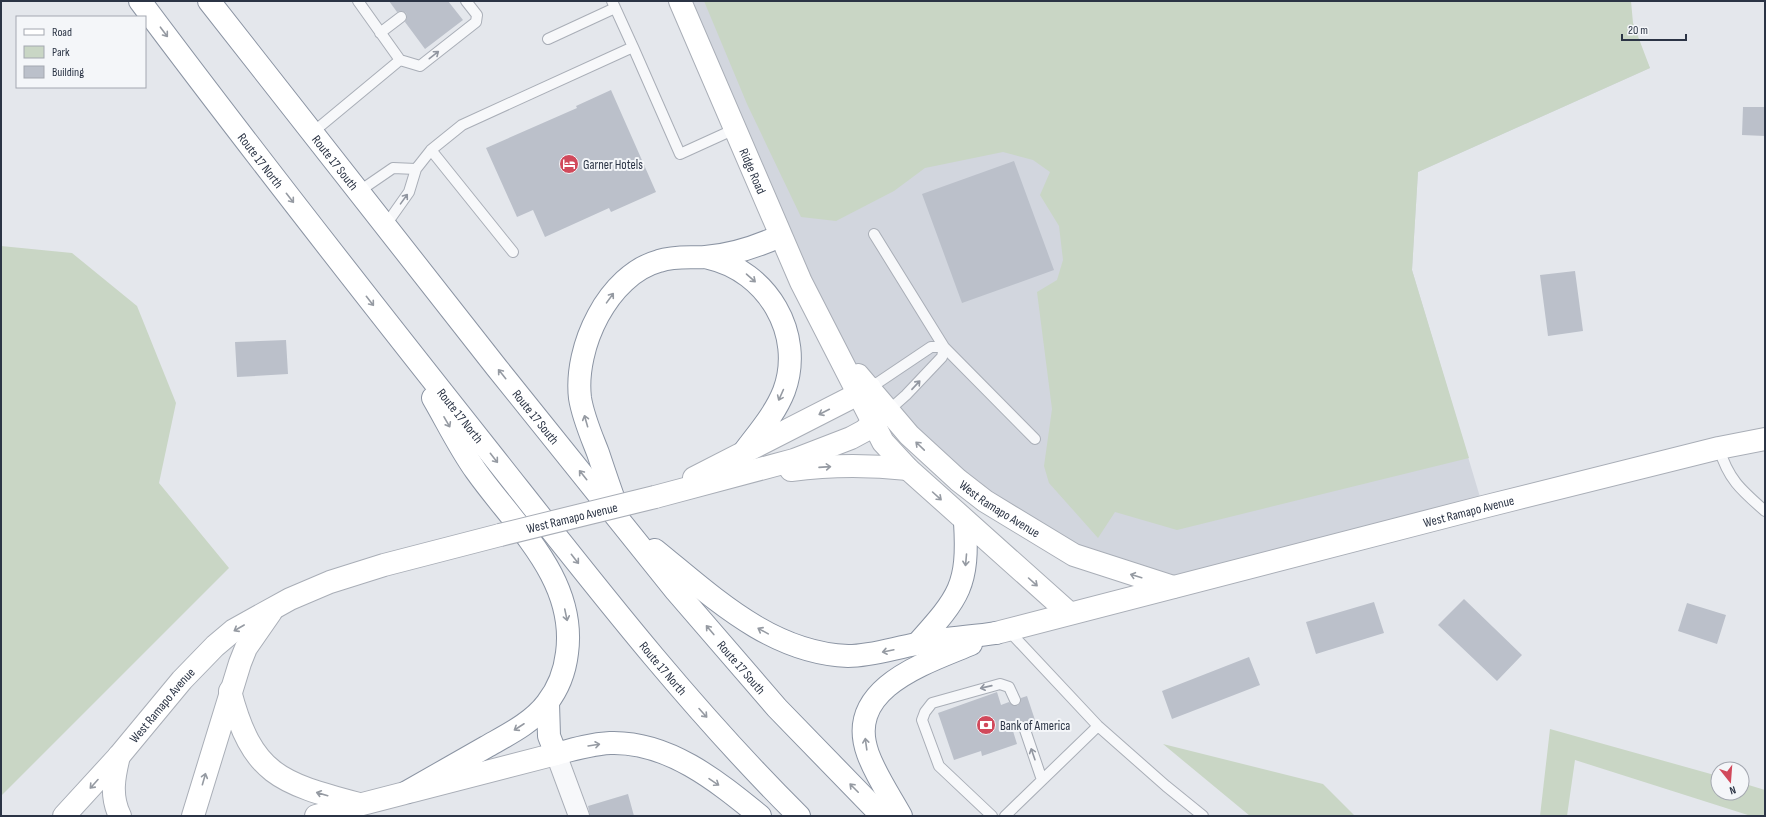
<svg xmlns="http://www.w3.org/2000/svg" width="1766" height="817" viewBox="0 0 1766 817" font-family="'Sofia Sans Condensed',sans-serif">
	<rect width="100%" height="100%" fill="#e4e7ec"/>
	<path fill="#d2d6de" d="M 680,1 L 1618,1 L 1650,68 L 1418,172 L 1412,270 L 1483,507 L 1173,587 L 1106,567 L 985,501 L 829,340 Z"/>
	<path fill="#c9d6c5" d="M 704,1 L 1631,1 L 1633,23 L 1650,68 L 1418,172 L 1412,270 L 1469,458 L 1177,530 L 1115,512 L 1098,538 L 1049,483 L 1044,466 L 1052,409 L 1037,292 L 1057,280 L 1063,260 L 1059,226 L 1040,195 L 1050,172 L 1033,160 L 1003,152 L 925,168 L 894,191 L 836,221 L 801,217 L 747,104 Z
		M 1,246 L 72,253 L 137,306 L 176,403 L 159,483 L 229,568 L 1,796 Z
		M 1550,729 L 1718,776 L 1718,793 L 1742,793 L 1742,783 L 1765,790 L 1765,816 L 1751,816 L 1575,760 L 1567,816 L 1540,816 Z
		M 1163,744 L 1323,784 L 1355,816 L 1250,816 Z"/>
	<path fill="#bbc0ca" d="M 389,1 L 448,1 L 463,20 L 425,49 L 405,22 L 407,17 L 406,13 L 401,11 L 397,12 Z
		M 611,90 L 656,192 L 611,212 L 609,208 L 545,237 L 533,210 L 517,217 L 486,148 L 577,108 L 576,106 Z
		M 1743,107 L 1765,107 L 1765,136 L 1742,135 Z
		M 1014,161 L 1054,270 L 962,303 L 922,194 Z
		M 1575,271 L 1583,331 L 1548,336 L 1540,275 Z
		M 286,340 L 288,374 L 237,377 L 235,342 Z
		M 1464,599 L 1522,655 L 1497,681 L 1438,625 Z
		M 1374,602 L 1384,633 L 1316,654 L 1306,622 Z
		M 1687,603 L 1726,615 L 1717,644 L 1678,631 Z
		M 1249,657 L 1260,685 L 1172,719 L 1162,691 Z
		M 997,692 L 1001,705 L 1009,702 L 1012,705 L 1017,706 L 1020,703 L 1021,698 L 1027,696 L 1036,723 L 1030,725 L 1026,721 L 1019,722 L 1018,729 L 1013,731 L 1017,744 L 982,756 L 981,751 L 954,760 L 938,713 Z
		M 628,794 L 634,816 L 590,816 L 588,806 Z"/>
	<g fill="none" stroke-linecap="round" stroke-linejoin="round">
		<defs>
			<path id="lane" d="M 358,1 L 400,60 L 420,66 L 476,22 L 477,15 L 466,1
				M 612,1 L 633,47
				M 380,33 L 401,17
				M 548,39 L 615,8
				M 312,133 L 400,60
				M 431,150 L 513,252
				M 358,192 L 393,168 L 416,169
				M 385,226 L 409,192 L 416,169 L 431,150 L 462,125 L 633,47 L 680,154 L 735,129
				M 874,234 L 944,347 L 1035,439
				M 870,388 L 931,347 L 944,347 L 942,357 L 906,395 L 888,411
				M 1719,448 C 1728,479 1741,490 1765,511
				M 1008,630 L 1098,726 L 1166,786 L 1203,816
				M 1024,727 L 1042,780
				M 992,816 L 939,766 L 922,720 L 925,712 L 932,703 L 1000,684 L 1009,687 L 1015,700
				M 1005,816 L 1098,726"/>
			<path id="street" d="M 556,754 L 579,816"/>
			<g id="secondary">
				<path id="s1" d="M 680,1 L 801,282 L 883,442 L 908,469 L 1069,613"/>
				<path id="s2" d="M 858,375 L 909,435 L 958,480 L 985,501 L 1074,555 L 1173,587"/>
				<path d="M 791,470 C 830,465 869,465 908,469"/>
				<path d="M 694,478 L 870,388"/>
				<path d="M 655,497 L 794,460 L 851,438 L 864,431 L 884,414"/>
				<path id="s3" d="M 996,633 L 1483,507 L 1719,448 L 1765,439"/>
				<path d="M 230,691 C 252,775 280,783 359,804"/>
				<path d="M 119,756 C 114,776 110,796 120,816"/>
				<path id="s4" d="M 64,816 L 119,756 L 182,680 L 215,646 L 234,630 L 290,599 L 330,582 L 384,565 L 500,535"/>
				<path d="M 193,816 L 240,663 L 246,648 L 271,612"/>
				<path d="M 316,816 L 556,754"/>
			</g>
			<g id="highway">
				<path id="s5" d="M 140,1 C 255,155 373,305 492,455 C 590,579 686,704 799,816"/>
				<path id="s6" d="M 209,1 L 497,368 L 676,591 L 777,708 L 882,816"/>
				<path d="M 709,258 C 767,271 805,334 784,391 C 775,414 758,433 744,452"/>
				<path d="M 617,508 C 610,489 604,471 598,453 C 591,435 583,417 580,398 C 574,347 608,275 659,261 C 674,256 689,258 705,257 C 732,255 756,247 780,236"/>
				<path d="M 655,550 C 712,596 770,653 848,656 C 872,656 894,648 917,644 C 943,638 970,637 996,633"/>
				<path d="M 918,643 C 959,597 969,586 965,522"/>
				<path d="M 548,703 L 549,736 L 556,754 C 574,749 591,744 610,743 C 668,741 717,781 760,816"/>
				<path d="M 407,792 C 433,777 460,762 486,747 C 507,735 532,723 547,703 C 558,689 565,670 567,653 C 577,579 515,526 476,471 C 460,449 447,422 433,398"/>
				<path d="M 901,816 C 890,796 876,776 868,754 C 844,688 926,663 971,644"/>
			</g>
		</defs>
		<use href="#lane" stroke="#a9aeb7" stroke-width="12"/>
		<use href="#street" stroke="#a9aeb7" stroke-width="22"/>
		<use href="#secondary" stroke="#a9aeb7" stroke-width="24"/>
		<use href="#highway" stroke="#8b94a3" stroke-width="24"/>
		<use href="#lane" stroke="#f7f8fa" stroke-width="10"/>
		<use href="#street" stroke="#f7f8fa" stroke-width="20"/>
		<use href="#secondary" stroke="#fff" stroke-width="22"/>
		<use href="#highway" stroke="#fff" stroke-width="22"/>
		<defs>
			<g id="secondary-bridge">
				<path id="s7" d="M 500,535 L 655,497"/>
			</g>
		</defs>
		<use href="#secondary-bridge" stroke="#a9aeb7" stroke-width="24" stroke-linecap="butt"/>
		<use href="#secondary-bridge" stroke="#fff" stroke-width="22"/>
	</g>
	<defs><path id="oneway-shaft" d="M-6 0H5M1.5-3L5.5 0L1.5 3" fill="none" stroke-width="1.6" stroke-linecap="round" stroke-linejoin="round"/></defs>
	<g stroke="#959aa2">
		<use href="#oneway-shaft" transform="translate(164 32) rotate(53)"/>
		<use href="#oneway-shaft" transform="translate(290 198) rotate(52)"/>
		<use href="#oneway-shaft" transform="translate(751 278) rotate(41)"/>
		<use href="#oneway-shaft" transform="translate(610 298) rotate(-54)"/>
		<use href="#oneway-shaft" transform="translate(370 301) rotate(52)"/>
		<use href="#oneway-shaft" transform="translate(502 374) rotate(-129)"/>
		<use href="#oneway-shaft" transform="translate(781 395) rotate(114)"/>
		<use href="#oneway-shaft" transform="translate(824 412) rotate(153)"/>
		<use href="#oneway-shaft" transform="translate(586 421) rotate(-106)"/>
		<use href="#oneway-shaft" transform="translate(447 422) rotate(60)"/>
		<use href="#oneway-shaft" transform="translate(920 446) rotate(-136)"/>
		<use href="#oneway-shaft" transform="translate(494 458) rotate(52)"/>
		<use href="#oneway-shaft" transform="translate(825 467) rotate(-4)"/>
		<use href="#oneway-shaft" transform="translate(583 475) rotate(-129)"/>
		<use href="#oneway-shaft" transform="translate(937 496) rotate(42)"/>
		<use href="#oneway-shaft" transform="translate(575 559) rotate(52)"/>
		<use href="#oneway-shaft" transform="translate(966 560) rotate(95)"/>
		<use href="#oneway-shaft" transform="translate(1136 576) rotate(-163)"/>
		<use href="#oneway-shaft" transform="translate(1033 582) rotate(42)"/>
		<use href="#oneway-shaft" transform="translate(566 615) rotate(78)"/>
		<use href="#oneway-shaft" transform="translate(239 628) rotate(150)"/>
		<use href="#oneway-shaft" transform="translate(710 630) rotate(-130)"/>
		<use href="#oneway-shaft" transform="translate(763 631) rotate(-151)"/>
		<use href="#oneway-shaft" transform="translate(888 651) rotate(168)"/>
		<use href="#oneway-shaft" transform="translate(703 713) rotate(48)"/>
		<use href="#oneway-shaft" transform="translate(519 727) rotate(147)"/>
		<use href="#oneway-shaft" transform="translate(866 744) rotate(-98)"/>
		<use href="#oneway-shaft" transform="translate(594 745) rotate(-9)"/>
		<use href="#oneway-shaft" transform="translate(204 779) rotate(-74)"/>
		<use href="#oneway-shaft" transform="translate(714 782) rotate(34)"/>
		<use href="#oneway-shaft" transform="translate(94 784) rotate(132)"/>
		<use href="#oneway-shaft" transform="translate(854 788) rotate(-135)"/>
		<use href="#oneway-shaft" transform="translate(322 794) rotate(-164)"/>
	</g>
	<g stroke="#9196a0">
		<use href="#oneway-shaft" transform="translate(434 55) rotate(-38)"/>
		<use href="#oneway-shaft" transform="translate(404 199) rotate(-54)"/>
		<use href="#oneway-shaft" transform="translate(916 385) rotate(-47)"/>
		<use href="#oneway-shaft" transform="translate(986 687) rotate(167)"/>
		<use href="#oneway-shaft" transform="translate(1033 754) rotate(-109)"/>
	</g>
	<defs>
		<symbol id="hotel-disc" viewBox="-11 -11 22 22"><circle r="9.5" fill="#d1495b" stroke="#f4f6f9"/><path d="M-6-4.5h1.5V1H6V5H4.5V3h-9V5H-6ZM-4 0a1.8 1.8 0 1 1 3.6 0ZM.5 0V-2.5h3Q6-2.5 6 0Z" fill="#fff"/></symbol>
		<symbol id="bank-disc" viewBox="-11 -11 22 22"><circle r="9.5" fill="#d1495b" stroke="#f4f6f9"/><path d="M-6-4H6V4H-6ZM0-2.3a2.3 2.3 0 1 0 0 4.6a2.3 2.3 0 1 0 0-4.6Z" fill="#fff"/></symbol>
	</defs>
	<g fill-rule="evenodd">
		<use href="#hotel-disc" x="558" y="153" width="22" height="22"/>
		<use href="#bank-disc" x="975" y="714" width="22" height="22"/>
	</g>
	<g text-anchor="middle" stroke-width="4" stroke-linejoin="round" paint-order="stroke">
		<g font-size="13" fill="#2b3445" stroke="#f4f6f9">
			<text dy="5" stroke="none"><textPath href="#s5" startOffset="200">Route 17 North</textPath></text>
			<text dy="5" stroke="none"><textPath href="#s6" startOffset="205">Route 17 South</textPath></text>
			<text dy="5" stroke="none"><textPath href="#s1" startOffset="185">Ridge Road</textPath></text>
			<text dy="5" stroke="none"><textPath href="#s5" startOffset="524">Route 17 North</textPath></text>
			<text dy="5" stroke="none"><textPath href="#s6" startOffset="529">Route 17 South</textPath></text>
			<text dy="5" stroke="none"><textPath href="#s2" startOffset="196">West Ramapo Avenue</textPath></text>
			<text dy="5" stroke="none"><textPath href="#s3" startOffset="488">West Ramapo Avenue</textPath></text>
			<text dy="5" stroke="none"><textPath href="#s7" startOffset="74">West Ramapo Avenue</textPath></text>
			<text dy="5" stroke="none"><textPath href="#s6" startOffset="853">Route 17 South</textPath></text>
			<text dy="5" stroke="none"><textPath href="#s5" startOffset="848">Route 17 North</textPath></text>
			<text dy="5" stroke="none"><textPath href="#s4" startOffset="148">West Ramapo Avenue</textPath></text>
		</g>
		<g font-size="13" fill="#2b3445" stroke="#f4f6f9" text-anchor="start">
			<text x="583" y="169">Garner Hotels</text>
			<text x="1000" y="730">Bank of America</text>
		</g>
	</g>
	<rect width="1766" height="817" fill="none" stroke="#2b3445" stroke-width="4"/>
	<rect x="16" y="16" width="130" height="72" fill="#f4f6f9" stroke="#a4a8b1"/>
	<rect x="24" y="29" width="20" height="6" fill="#ffffff" stroke="#a4a8b1"/>
	<text x="52" y="36" font-size="12" fill="#2b3445">Road</text>
	<rect x="24" y="46" width="20" height="12" fill="#c9d6c5" stroke="#a4a8b1"/>
	<text x="52" y="56" font-size="12" fill="#2b3445">Park</text>
	<rect x="24" y="66" width="20" height="12" fill="#bbc0ca" stroke="#a4a8b1"/>
	<text x="52" y="76" font-size="12" fill="#2b3445">Building</text>
	<g transform="translate(1730 781) rotate(163)"><circle r="19" fill="#f4f6f9" stroke="#a4a8b1"/>
	<path d="M0-3L7 15L0 10L-7 15Z" fill="#d1495b"/>
	<text y="-6" font-size="11" font-weight="bold" text-anchor="middle" fill="#2b3445">N</text>
	</g>
	<path d="M1622 34v6h64v-6" fill="none" stroke="#2b3445" stroke-width="2"/>
	<text x="1628" y="34" font-size="12" fill="#2b3445" stroke="#f4f6f9" stroke-width="3" paint-order="stroke">20 m</text>
</svg>
